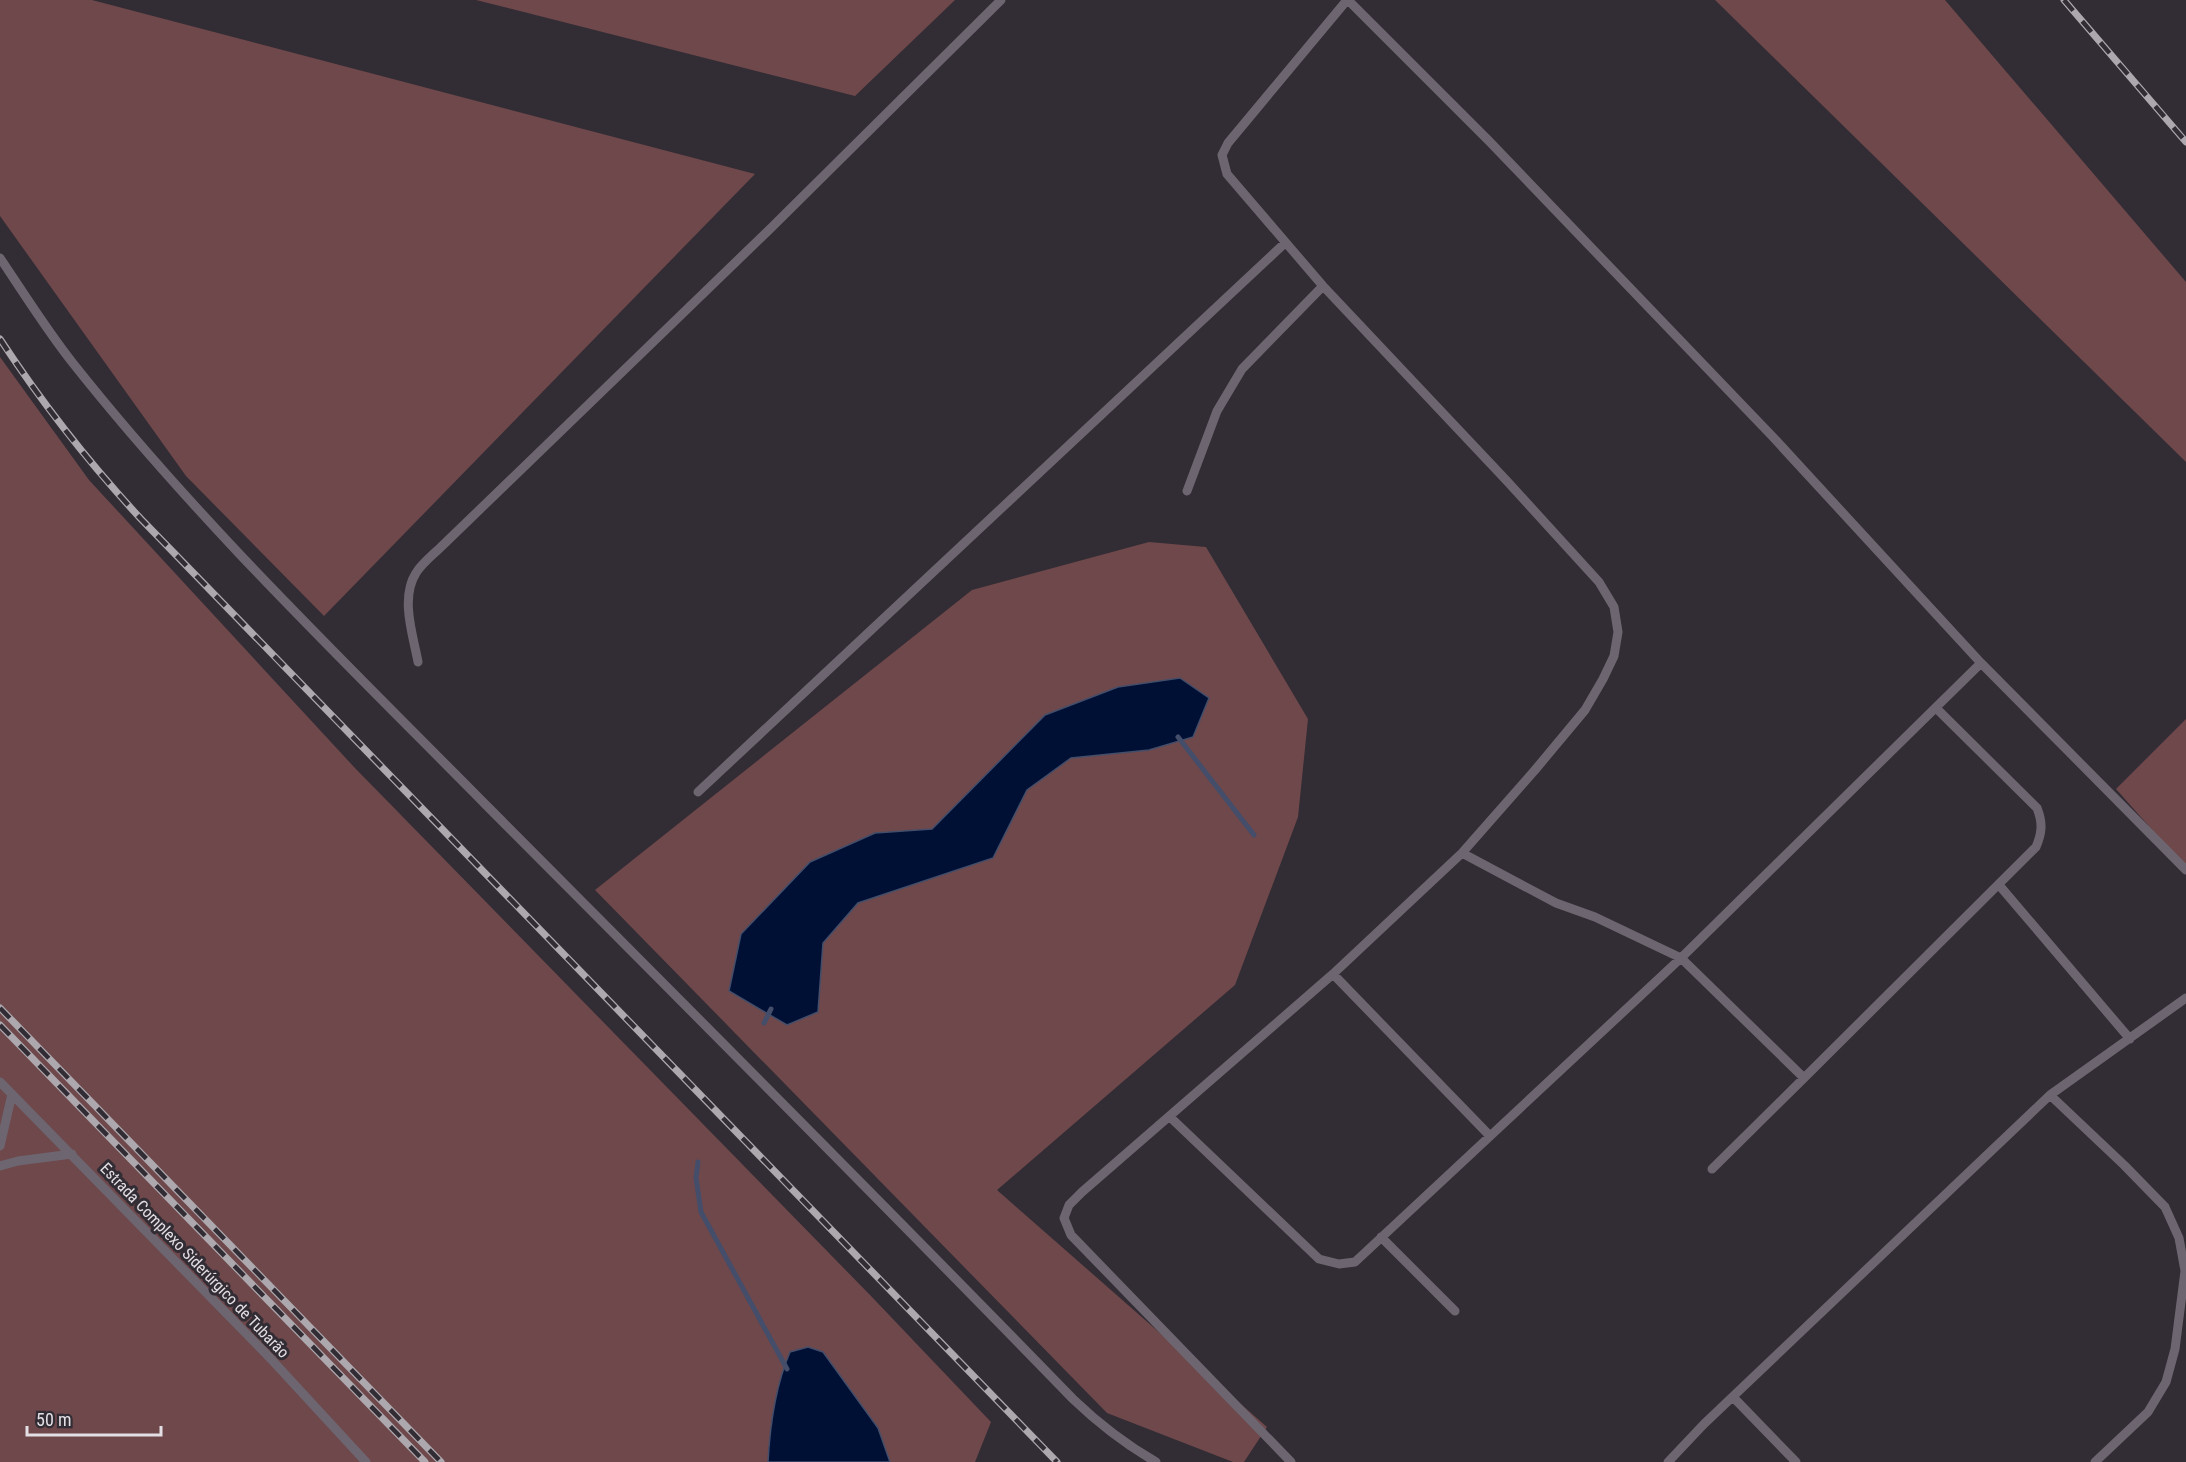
<svg xmlns="http://www.w3.org/2000/svg" width="2186" height="1462" viewBox="0 0 2186 1462" font-family="'Roboto Condensed',sans-serif">
	<rect width="100%" height="100%" fill="#322c34"/>
	<path fill="#6e484b" fill-rule="evenodd" d="M 0,0 L 92,0 L 755,174 L 324,616 L 186,476 L 0,216 Z
		M 476,0 L 955,0 L 855,96 Z
		M 1715,0 L 1945,0 L 2186,282 L 2186,462 Z
		M 0,357 L 89,480 L 354,767 L 871,1296 L 991,1422 L 975,1462 L 890,1462 L 878,1428 L 823,1352 L 790,1352 C 775,1388 772,1424 768,1462 L 0,1462 Z
		M 1149,542 L 1206,547 L 1308,719 L 1298,817 L 1235,985 L 997,1190 L 1267,1427 L 1244,1462 L 1233,1462 L 1107,1413 L 595,890 L 972,590 ZM 1045,715 L 1149,750 L 1071,758 L 1027,790 L 993,858 L 859,902 L 823,943 L 875,833 L 932,830 Z
		M 2186,719 L 2186,868 L 2116,789 Z"/>
	<path fill="#001035" stroke="#444e6a" stroke-width="1.5" d="M 1180,678 L 1209,698 L 1193,737 L 1149,750 L 1071,758 L 1027,790 L 993,858 L 858,903 L 823,943 L 818,1012 L 787,1025 L 729,991 L 741,934 L 810,862 L 875,833 L 932,829 L 1045,715 L 1118,687 Z
		M 808,1347 L 823,1352 L 878,1428 L 890,1462 L 768,1462 C 770,1424 775,1387 790,1352 Z"/>
	<g fill="none" stroke-linecap="round" stroke-linejoin="round">
		<path stroke="#444e6a" stroke-width="5" d="M 1178,737 L 1254,835
			M 764,1023 L 771,1009
			M 698,1162 L 696,1178 L 701,1212 L 787,1369"/>
		<path stroke="#6d6670" stroke-width="9" d="M 1348,0 L 1489,141 L 1772,436 L 1981,663 L 2186,870
			M 0,258 C 23,292 46,329 72,362 C 197,520 344,661 486,805 C 682,1002 879,1199 1073,1399 C 1099,1424 1125,1444 1156,1462
			M 1187,491 L 1217,411 L 1242,369 L 1323,286
			M 418,662 C 413,635 400,598 416,573 C 422,563 434,554 442,546 L 772,227 L 1001,0
			M 698,792 L 1285,243
			M 1462,853 L 1556,903 L 1595,917 L 1681,958 L 1804,1078 L 2036,847 C 2042,833 2043,823 2037,808 L 1936,708
			M 1999,885 L 2130,1039
			M 1333,974 L 1490,1136
			M 0,1082 L 271,1359 L 366,1462
			M 2050,1095 L 2186,998
			M 1170,1117 L 1319,1259 L 1339,1264 L 1355,1262 L 1681,958 L 1981,663
			M 0,1146 L 12,1094
			M 0,1166 L 18,1161 L 72,1154
			M 1712,1169 L 1804,1078
			M 1381,1237 L 1455,1311
			M 1733,1397 L 1796,1462
			M 1291,1462 L 1071,1235 L 1064,1218 L 1069,1205 L 1082,1192 L 1333,974 L 1462,853 L 1535,770 L 1585,710 L 1603,679 L 1614,656 L 1618,632 L 1614,607 L 1599,582 L 1506,480 L 1323,286 L 1227,174 L 1222,155 L 1228,143 L 1347,0
			M 1668,1462 L 1704,1424 L 2050,1095 L 2124,1165 L 2165,1207 L 2179,1238 L 2185,1271 L 2175,1349 L 2166,1382 L 2148,1412 L 2095,1462"/>
		<defs>
			<path id="rail" d="M 2064,0 L 2186,142
				M 0,339 C 42,403 89,463 141,519 L 1057,1462
				M 0,1008 L 441,1462
				M 0,1025 L 425,1462"/>
		</defs>
		<use href="#rail" stroke="#ada8ae" stroke-width="7"/>
		<use href="#rail" stroke="#322c34" stroke-width="4.5" stroke-dasharray="14" stroke-linecap="butt"/>
	</g>
	<g text-anchor="middle" stroke-width="6" stroke-linejoin="round" paint-order="stroke">
		<g font-size="16" fill="#e3dfe4" stroke="#322c34">
			<text transform="translate(195 1260) rotate(46)" y="6">Estrada Complexo Siderúrgico de Tubarão</text>
		</g>
	</g>
	<path d="M27 1426v9h134v-9" fill="none" stroke="#e3dfe4" stroke-width="3"/>
	<text x="36" y="1426" font-size="18" fill="#e3dfe4" stroke="#322c34" stroke-width="4.5" paint-order="stroke">50 m</text>
</svg>
